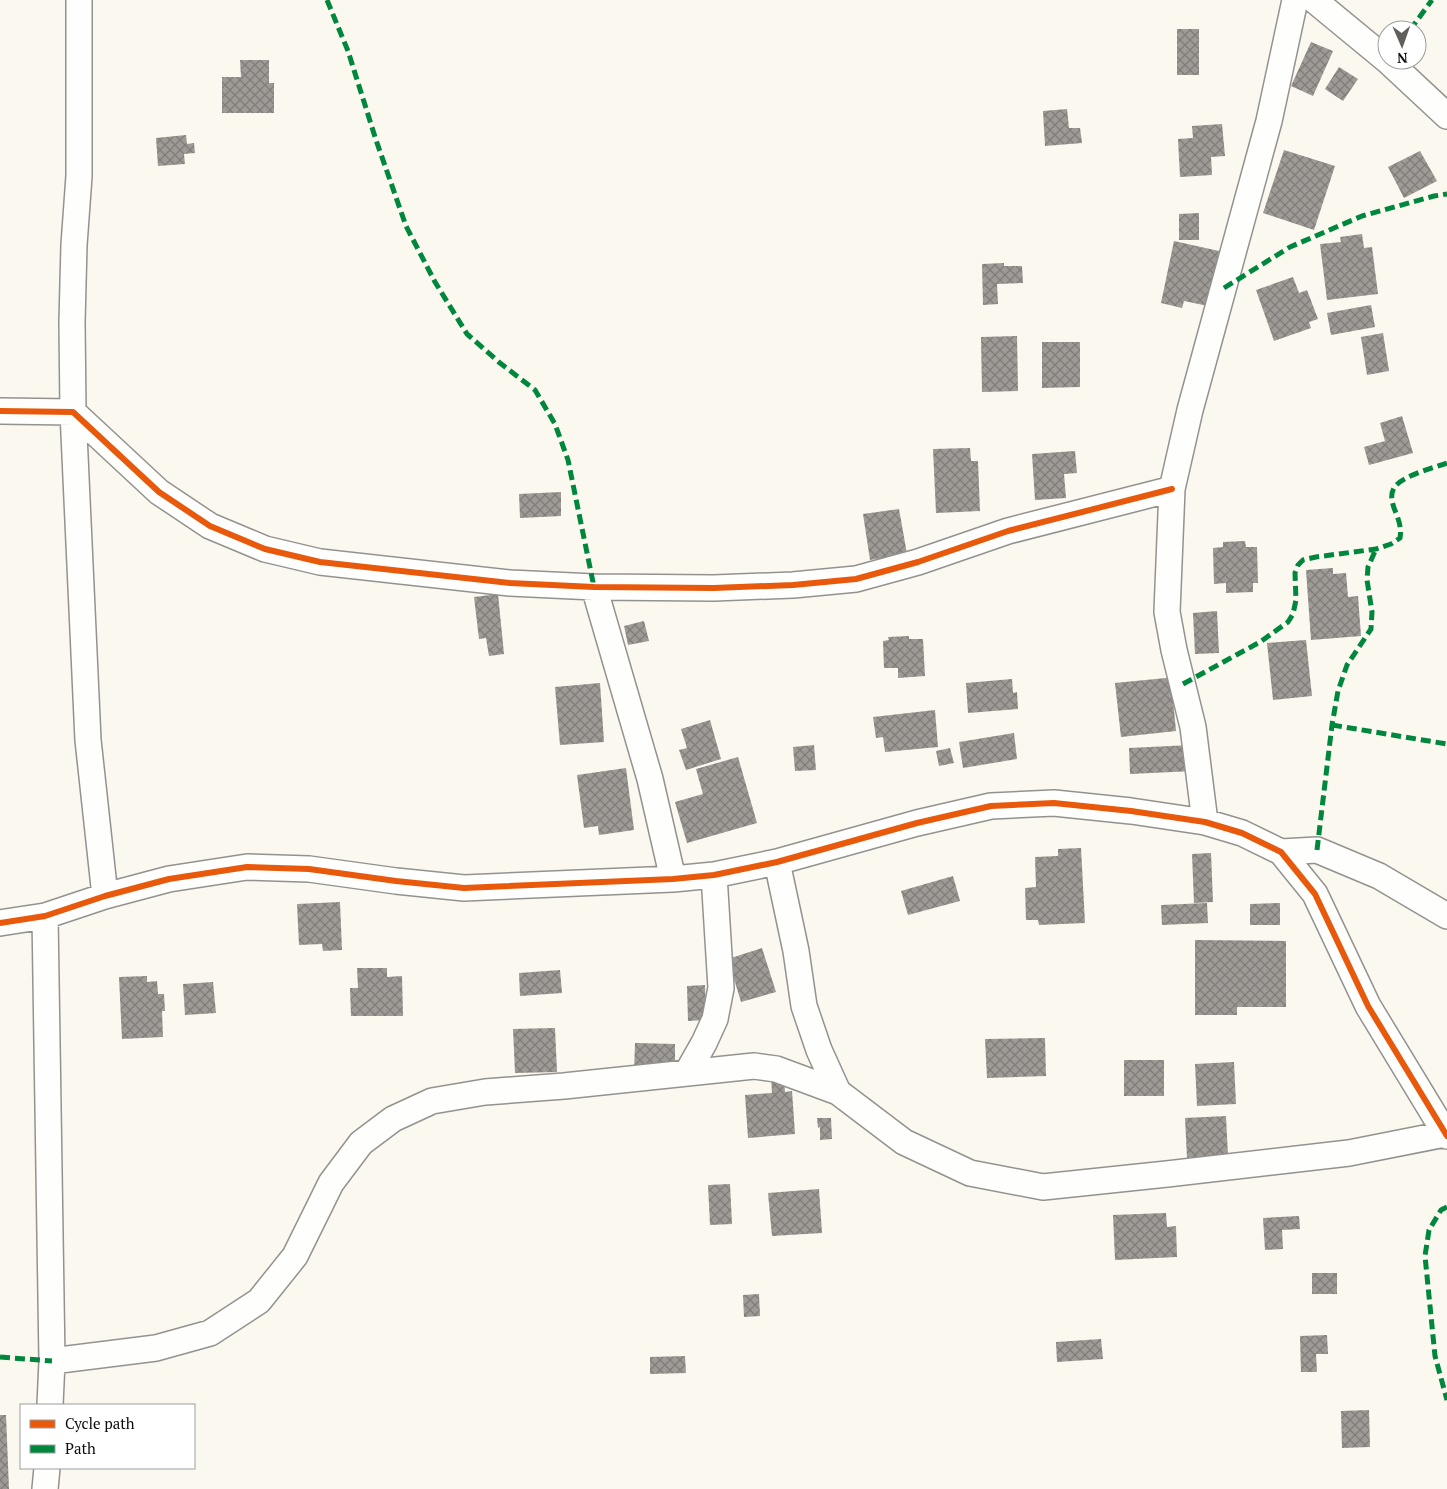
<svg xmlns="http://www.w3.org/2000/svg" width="1447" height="1489" viewBox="0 0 1447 1489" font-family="'PT Serif',serif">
	<defs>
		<pattern id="building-cross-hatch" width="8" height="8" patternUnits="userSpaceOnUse" patternTransform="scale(1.25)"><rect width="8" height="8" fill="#9e9a96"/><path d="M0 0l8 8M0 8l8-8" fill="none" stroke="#7f7c79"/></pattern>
	</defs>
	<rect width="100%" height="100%" fill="#fbf8f0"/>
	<path fill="url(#building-cross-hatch)" d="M 1177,29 L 1199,29 L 1199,75 L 1177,75 Z
		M 1311,42 L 1333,51 L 1313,96 L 1291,86 Z
		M 240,60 L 269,60 L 269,83 L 274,83 L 274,113 L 222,113 L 222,77 L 241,77 Z
		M 1339,67 L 1358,79 L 1343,101 L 1325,89 Z
		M 1067,109 L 1069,128 L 1080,128 L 1082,143 L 1045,146 L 1043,111 Z
		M 1222,124 L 1225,156 L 1211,157 L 1212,175 L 1180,177 L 1178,139 L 1193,138 L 1192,126 Z
		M 186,135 L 187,144 L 194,143 L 195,153 L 184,154 L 185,164 L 158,166 L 156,138 Z
		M 1284,150 L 1335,166 L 1314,230 L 1263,213 Z
		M 1420,151 L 1437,181 L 1404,198 L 1388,167 Z
		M 1199,213 L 1199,240 L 1179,240 L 1179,214 Z
		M 1362,234 L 1364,248 L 1372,247 L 1378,294 L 1327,300 L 1320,244 L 1341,242 L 1340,237 Z
		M 1174,241 L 1219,251 L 1208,306 L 1184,301 L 1182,308 L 1161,303 Z
		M 1004,263 L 1004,266 L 1022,266 L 1023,283 L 997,284 L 998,304 L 983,305 L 982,264 Z
		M 1293,277 L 1299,293 L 1307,290 L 1318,319 L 1309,322 L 1311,328 L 1274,341 L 1256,290 Z
		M 1371,305 L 1375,327 L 1331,335 L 1327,313 Z
		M 1383,333 L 1389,371 L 1367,375 L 1361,337 Z
		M 1017,336 L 1018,391 L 982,392 L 981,337 Z
		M 1042,342 L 1080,342 L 1080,387 L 1042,388 Z
		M 1402,416 L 1413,453 L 1369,465 L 1364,447 L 1385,441 L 1380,423 Z
		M 970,448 L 971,461 L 978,461 L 980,511 L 936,513 L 933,449 Z
		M 1075,451 L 1077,473 L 1064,474 L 1066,498 L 1035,500 L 1032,454 Z
		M 561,492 L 561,516 L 520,518 L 519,494 Z
		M 899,509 L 907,554 L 870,560 L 863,514 Z
		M 1245,541 L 1246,547 L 1257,547 L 1258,583 L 1253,583 L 1253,592 L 1226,593 L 1226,583 L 1214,584 L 1213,548 L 1223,547 L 1223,542 Z
		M 1333,568 L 1333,574 L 1346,573 L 1348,597 L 1358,596 L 1361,636 L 1311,640 L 1306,570 Z
		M 498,594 L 504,654 L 489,656 L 486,638 L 479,639 L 474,597 Z
		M 1217,611 L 1219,653 L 1195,654 L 1193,613 Z
		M 644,621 L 649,641 L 628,645 L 624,626 Z
		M 909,636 L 909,639 L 923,639 L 925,676 L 898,678 L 898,668 L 884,668 L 883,641 L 889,640 L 888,637 Z
		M 1306,640 L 1312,696 L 1273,700 L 1267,643 Z
		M 1176,677 L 1178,699 L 1173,700 L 1176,731 L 1121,737 L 1115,683 Z
		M 1012,679 L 1013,693 L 1017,692 L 1018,709 L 968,713 L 966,683 Z
		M 600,683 L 604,742 L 560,745 L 555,687 Z
		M 935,710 L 938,747 L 885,752 L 883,737 L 876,738 L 873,717 Z
		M 710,720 L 721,759 L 686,770 L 679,750 L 687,748 L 681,729 Z
		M 1014,733 L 1017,759 L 963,768 L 959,742 Z
		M 814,745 L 816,770 L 795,771 L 793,747 Z
		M 1191,745 L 1193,771 L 1130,774 L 1129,748 Z
		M 950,748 L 954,763 L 939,766 L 936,751 Z
		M 738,757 L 757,823 L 687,843 L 675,802 L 703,794 L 696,769 Z
		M 626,768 L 634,830 L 599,835 L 598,826 L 584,828 L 577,775 Z
		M 1081,848 L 1085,923 L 1039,925 L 1038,920 L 1026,920 L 1025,888 L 1036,887 L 1035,857 L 1058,856 L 1058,849 Z
		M 1211,853 L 1213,902 L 1194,903 L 1192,854 Z
		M 953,876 L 960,901 L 908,915 L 901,891 Z
		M 340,902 L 342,950 L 323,951 L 322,944 L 299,945 L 297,904 Z
		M 1207,903 L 1208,923 L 1162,925 L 1161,905 Z
		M 1280,903 L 1280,925 L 1250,925 L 1250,904 Z
		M 1195,940 L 1286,941 L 1286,1007 L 1237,1007 L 1237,1015 L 1195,1015 Z
		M 762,948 L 776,992 L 741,1002 L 728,959 Z
		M 357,968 L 387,968 L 387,977 L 402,976 L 403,1016 L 351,1016 L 350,988 L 358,988 Z
		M 560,970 L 562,993 L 520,996 L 519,973 Z
		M 147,976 L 147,982 L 157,981 L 158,994 L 164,994 L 165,1011 L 162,1011 L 163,1037 L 122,1039 L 119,977 Z
		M 213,982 L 216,1013 L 185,1015 L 183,984 Z
		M 705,985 L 706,1020 L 688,1021 L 687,986 Z
		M 555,1028 L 557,1072 L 515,1073 L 513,1029 Z
		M 1045,1038 L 1046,1076 L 987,1078 L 985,1039 Z
		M 635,1043 L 675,1044 L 675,1071 L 634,1071 Z
		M 1124,1060 L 1164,1060 L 1164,1096 L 1124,1096 Z
		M 1234,1062 L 1236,1104 L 1197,1106 L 1195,1064 Z
		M 771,1078 L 784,1078 L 785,1092 L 792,1091 L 795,1134 L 748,1138 L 745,1095 L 772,1093 Z
		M 1226,1116 L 1228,1156 L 1187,1158 L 1185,1118 Z
		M 817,1118 L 831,1118 L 832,1139 L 820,1140 L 820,1127 L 818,1128 Z
		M 730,1184 L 732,1224 L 710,1225 L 708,1185 Z
		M 819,1189 L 822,1233 L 772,1236 L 768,1193 Z
		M 1166,1213 L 1167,1227 L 1176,1226 L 1177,1257 L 1115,1260 L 1113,1215 Z
		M 1299,1216 L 1300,1229 L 1282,1230 L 1283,1249 L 1265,1250 L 1263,1218 Z
		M 1312,1273 L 1337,1273 L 1337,1294 L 1312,1294 Z
		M 759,1294 L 760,1316 L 744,1317 L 743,1295 Z
		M 1327,1335 L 1328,1354 L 1316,1354 L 1317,1372 L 1301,1372 L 1300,1336 Z
		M 1101,1339 L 1103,1359 L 1057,1362 L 1056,1342 Z
		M 685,1356 L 686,1373 L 650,1374 L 650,1357 Z
		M 1369,1410 L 1370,1447 L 1342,1448 L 1341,1411 Z
		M 0,1415 L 6,1415 L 9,1489 L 0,1489 Z"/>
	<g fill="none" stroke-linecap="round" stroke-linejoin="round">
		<defs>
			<path id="minor" d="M 79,0 L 79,176 L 74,245 L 72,322 L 73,412 L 88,740 L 105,896
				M 1314,0 L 1388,61 L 1447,116
				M 0,411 L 73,412 L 159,492 L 210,526 L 265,549 L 320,562 L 510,583 L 594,587 L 714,588 L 793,585 L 856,579 L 918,562 L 1008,531 L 1172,489
				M 594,587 L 650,779 L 673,879
				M 1205,822 L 1193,727 L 1174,650 L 1167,612 L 1172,489 L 1190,410 L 1269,121 L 1295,0
				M 1281,852 L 1317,850 L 1379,876 L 1447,916
				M 777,862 L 796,951 L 804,1006 L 819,1050 L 838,1092 L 904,1142 L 970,1173 L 1043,1187 L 1167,1174 L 1349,1153 L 1445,1134
				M 45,916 L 52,1361 L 50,1405
				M 0,923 L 45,916 L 105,896 L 169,879 L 247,867 L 309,869 L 396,881 L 464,888 L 673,879 L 714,875 L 777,862 L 917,823 L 991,806 L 1054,803 L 1131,811 L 1205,822 L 1242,833 L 1281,852 L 1315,894 L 1368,1006 L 1447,1136
				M 687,1073 L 704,1043 L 715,1019 L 721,988 L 714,875
				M 52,1361 L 156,1348 L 210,1333 L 259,1301 L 295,1256 L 331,1183 L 361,1143 L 393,1119 L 432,1101 L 485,1092 L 564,1086 L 754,1066 L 776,1069 L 838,1092
				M 45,1489 L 47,1468"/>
		</defs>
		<use href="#minor" stroke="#94928f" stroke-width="28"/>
		<use href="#minor" stroke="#fefefd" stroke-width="25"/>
		<path stroke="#00873e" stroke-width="5" stroke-dasharray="10 5" stroke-linecap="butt" d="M 327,0 L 348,51 L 376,140 L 406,226 L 435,282 L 467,334 L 500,363 L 535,390 L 555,424 L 568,460 L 594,587
			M 1410,30 L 1432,0
			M 1388,61 L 1389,60
			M 1224,288 L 1290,247 L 1362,216 L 1434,196 L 1447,194
			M 1183,684 L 1260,642 L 1288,622 L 1293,614 L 1296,600 L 1295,573 L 1298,565 L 1303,560 L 1316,557 L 1376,549 L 1391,544 L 1400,538 C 1402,527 1398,518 1394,508 C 1392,501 1390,495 1394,488 C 1401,476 1433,468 1447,463
			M 1332,725 L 1447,744
			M 1317,850 L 1332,725 L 1338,691 L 1347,665 L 1371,629 L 1372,612 L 1367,580 L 1368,567 L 1376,549
			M 1447,1207 L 1441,1210 L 1429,1230 L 1425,1256 L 1435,1356 L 1447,1400
			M 0,1357 L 52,1361"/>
		<defs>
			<path id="cycleway" d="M 0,411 L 73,412 L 159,492 L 210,526 L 265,549 L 320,562 L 510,583 L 594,587 L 714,588 L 793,585 L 856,579 L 918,562 L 1008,531 L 1172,489
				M 0,923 L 45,916 L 105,896 L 169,879 L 247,867 L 309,869 L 396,881 L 464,888 L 673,879 L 714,875 L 777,862 L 917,823 L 991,806 L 1054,803 L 1131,811 L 1205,822 L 1242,833 L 1281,852 L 1315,894 L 1368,1006 L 1447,1136"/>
		</defs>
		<use href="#cycleway" stroke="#fff" stroke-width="9"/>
		<use href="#cycleway" stroke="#e8590c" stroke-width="6"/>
	</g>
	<rect x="20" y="1404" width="175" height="65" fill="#ffffff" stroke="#9e9e9e"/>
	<rect x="30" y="1420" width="25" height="8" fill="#e8590c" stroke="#9e9e9e"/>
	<text x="65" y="1429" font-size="15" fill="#0c0c0c">Cycle path</text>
	<rect x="30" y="1445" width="25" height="8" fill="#00873e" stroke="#9e9e9e"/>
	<text x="65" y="1454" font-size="15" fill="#0c0c0c">Path</text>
	<g transform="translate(1402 45) rotate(178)"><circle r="24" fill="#ffffff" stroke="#9e9e9e"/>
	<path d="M0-4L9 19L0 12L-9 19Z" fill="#605f5c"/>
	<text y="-8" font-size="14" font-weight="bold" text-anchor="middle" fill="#0c0c0c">N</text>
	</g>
</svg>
